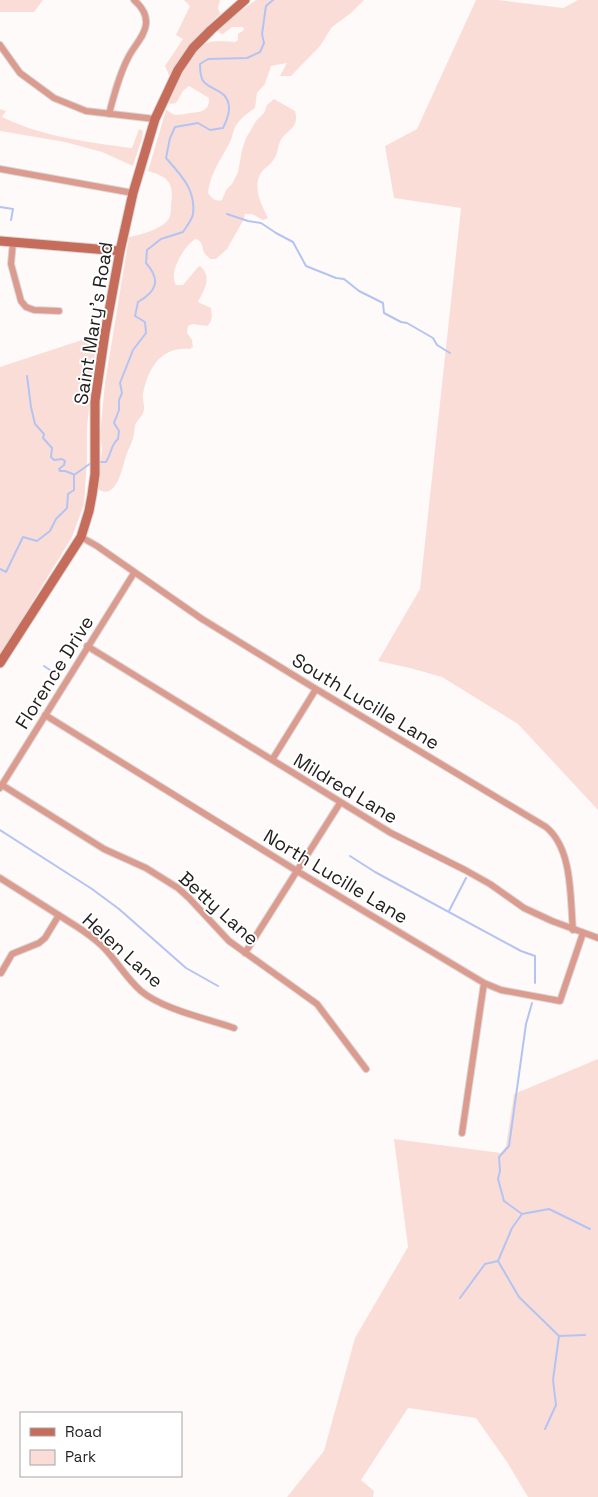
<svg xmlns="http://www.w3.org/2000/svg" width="598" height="1497" viewBox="0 0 598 1497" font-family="'Space Grotesk',sans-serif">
	<rect width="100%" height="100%" fill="#fefaf9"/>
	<path fill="#fbddd7" d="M 0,0 L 43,0 L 34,12 L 0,12 Z
		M 184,0 L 220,0 L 218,8 L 220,14 L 192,42 L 172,75 L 169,75 L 165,66 L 183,39 L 176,35 L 190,6 Z
		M 256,0 L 364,0 L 351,13 L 332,27 L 320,46 L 291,76 L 280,76 L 287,63 L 271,66 L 265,84 L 257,93 L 255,108 C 248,113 242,117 237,124 C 233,129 233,136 230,142 C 221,160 211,171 208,193 C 212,198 215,202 222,200 L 226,190 L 232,184 L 238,172 L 242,150 L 246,138 L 256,121 L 264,113 L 267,105 L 274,99 L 295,111 C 299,126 291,128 283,137 C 277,143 279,153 274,159 C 271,165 264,168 261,173 C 252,187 262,206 268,218 L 263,220 L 252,214 L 245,214 L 244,219 L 227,249 L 216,259 L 210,259 C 209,257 206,256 205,254 C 201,248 204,241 195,239 C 184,247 168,272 176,285 L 183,285 L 198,267 L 200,266 C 213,277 204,290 198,302 L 211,308 C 212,314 213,322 207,326 L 192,324 L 188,326 L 187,333 L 192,340 L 193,347 L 190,349 C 161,346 148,368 143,394 C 142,401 146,407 143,413 C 141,418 136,421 135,426 C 134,431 134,437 132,441 C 131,446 127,451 126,456 C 122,469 116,503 96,488 L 96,485 L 100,466 L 102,449 L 100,435 L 105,383 L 129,237 C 138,236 163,228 168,220 C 171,216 171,210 171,205 C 174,183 169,177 148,171 L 166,110 C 170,111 172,115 176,115 C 180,115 185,114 189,113 C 199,112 210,112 209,98 L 189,86 L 183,91 L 176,103 L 171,104 L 168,102 C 174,87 191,48 207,43 C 215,40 226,42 235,42 L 238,40 L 238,34 L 244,30 L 243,27 L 232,27 L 223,34 L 219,33 L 218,30 L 229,19 Z
		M 476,0 L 498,0 L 563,8 L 578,0 L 598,0 L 598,810 L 518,724 L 442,677 L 410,668 L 378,661 L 420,589 L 461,208 L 394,198 L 385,146 L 417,129 Z
		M 0,109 L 6,111 L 2,117 C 43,137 87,142 132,148 L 139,129 L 143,131 L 142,138 L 133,166 L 102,152 L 65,142 L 0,131 Z
		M 97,335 L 87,427 L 87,460 L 84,504 L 72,537 L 0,655 L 0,367 Z
		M 598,1059 L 598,1497 L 528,1497 L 507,1462 L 476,1418 L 408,1408 L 361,1480 L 374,1491 L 373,1497 L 287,1497 L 324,1451 L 355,1338 L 408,1247 L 394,1139 L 501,1153 L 506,1146 L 514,1094 Z"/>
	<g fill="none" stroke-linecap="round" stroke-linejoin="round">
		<path stroke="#b3c4f3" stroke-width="2" d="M 0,207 L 13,209 L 11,220
			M 227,214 L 248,221 L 261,223 L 276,233 L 293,242 L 306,266 L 336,278 L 344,279 L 359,291 L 383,303 L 384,313 L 401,322 L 407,323 L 433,338 L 437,345 L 450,353
			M 27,376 L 31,407 L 35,424 L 44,434 L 43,438 L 52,448 L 51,457 L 54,460 L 62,459 L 65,461 L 64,465 L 59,469 L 60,471 L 65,471 L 73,474
			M 97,462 L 106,462 C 112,453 110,446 118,439 L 119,431 L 114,423 L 119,410 L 119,400 L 122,393 L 120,383 L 133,350 L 146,333 L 145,322 L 135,316 L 138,302 C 157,291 161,280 146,263 L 147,250 L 161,239 L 183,232 C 186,227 192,220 193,214 C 196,190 181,175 166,158 L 170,138 L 175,127 L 198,123 L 210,130 L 223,128 C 228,118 233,105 224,95 C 218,90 210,88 204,82 C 200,78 200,70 200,64 L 208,59 L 247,58 L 260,52 L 264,43 L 262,34 L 266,6 L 273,0
			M 0,569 L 6,572 L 23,537 L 37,541 L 50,531 L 56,519 L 67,508 L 68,494 L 74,490 L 74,475 L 91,463
			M 44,666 L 59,676
			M 0,830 L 92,889 L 119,909 L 186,968 L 218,986
			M 350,856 L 375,872 L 521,951 L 535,956 L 535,983
			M 449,911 L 466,878
			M 532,1003 L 526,1024 L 509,1146 L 499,1157 L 500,1171 L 498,1179 L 504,1201 L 522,1214 L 549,1209 L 590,1229
			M 522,1214 L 512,1228 L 498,1261 L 519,1297 L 559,1336 L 585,1335
			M 460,1298 L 485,1264 L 498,1261
			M 545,1429 L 556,1405 L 553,1380 L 559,1336"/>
		<defs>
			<path id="street" d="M 0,45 L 20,73 L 54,98 L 86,111 L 155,119
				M 109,114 C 114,95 119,75 128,58 C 133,47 145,36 146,24 C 147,14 141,6 134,0
				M 0,169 L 133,193
				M 13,242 L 11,264 L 21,301 L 26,307 L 34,310 L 59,311
				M 81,537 L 97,546 L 202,619 L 316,689 L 546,827 C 573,849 570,898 573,930
				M 87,646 L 391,833 L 465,870 L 490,884 L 524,908 L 552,921 L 598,938
				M 45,715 L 297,871 L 484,983 L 501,990 L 560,1001 L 583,933
				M 272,760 L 316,689
				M 2,785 L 104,849 L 146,868 L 178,888 L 189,898 L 229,941 L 317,1004 L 366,1069
				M 0,788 L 134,573
				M 0,878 L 79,928 C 89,935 98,941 106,950 C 118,963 127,979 141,991 C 162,1009 208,1019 234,1028
				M 245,953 L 340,803
				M 1,973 L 12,954 L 39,943 L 45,938 L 59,915
				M 462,1133 L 484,983"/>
			<path id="secondary" d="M 0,241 L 120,251
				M 0,663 L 81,537 L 89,511 L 92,495 L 95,474 L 95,401 L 105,333 L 120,251 L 133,193 L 155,119 L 178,70 L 193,48 L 211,30 L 245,0"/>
		</defs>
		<use href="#street" stroke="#dbd7d6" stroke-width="8"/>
		<use href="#secondary" stroke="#dbd7d6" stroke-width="11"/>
		<use href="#street" stroke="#db9c8f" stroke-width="6"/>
		<use href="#secondary" stroke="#c66c5a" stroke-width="9"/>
	</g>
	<g text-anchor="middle" stroke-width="4" stroke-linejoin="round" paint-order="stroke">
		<g font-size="19" fill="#211e1d" stroke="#fff">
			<text transform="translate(93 323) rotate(-81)" y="7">Saint Mary's Road</text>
			<text transform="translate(54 672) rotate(-58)" y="7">Florence Drive</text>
			<text transform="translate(366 701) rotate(31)" y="7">South Lucille Lane</text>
			<text transform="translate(346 788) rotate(31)" y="7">Mildred Lane</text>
			<text transform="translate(336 876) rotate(31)" y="7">North Lucille Lane</text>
			<text transform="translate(219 908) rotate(42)" y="7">Betty Lane</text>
			<text transform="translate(123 950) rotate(42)" y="7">Helen Lane</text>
		</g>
	</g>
	<rect x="20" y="1412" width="162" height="65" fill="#ffffff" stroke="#a6a5a5"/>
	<rect x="30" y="1428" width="25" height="8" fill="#c66c5a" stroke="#a6a5a5"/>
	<text x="65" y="1437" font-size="15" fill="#211e1d">Road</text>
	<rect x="30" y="1450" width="25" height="15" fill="#fbddd7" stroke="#a6a5a5"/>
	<text x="65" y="1462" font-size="15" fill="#211e1d">Park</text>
</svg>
